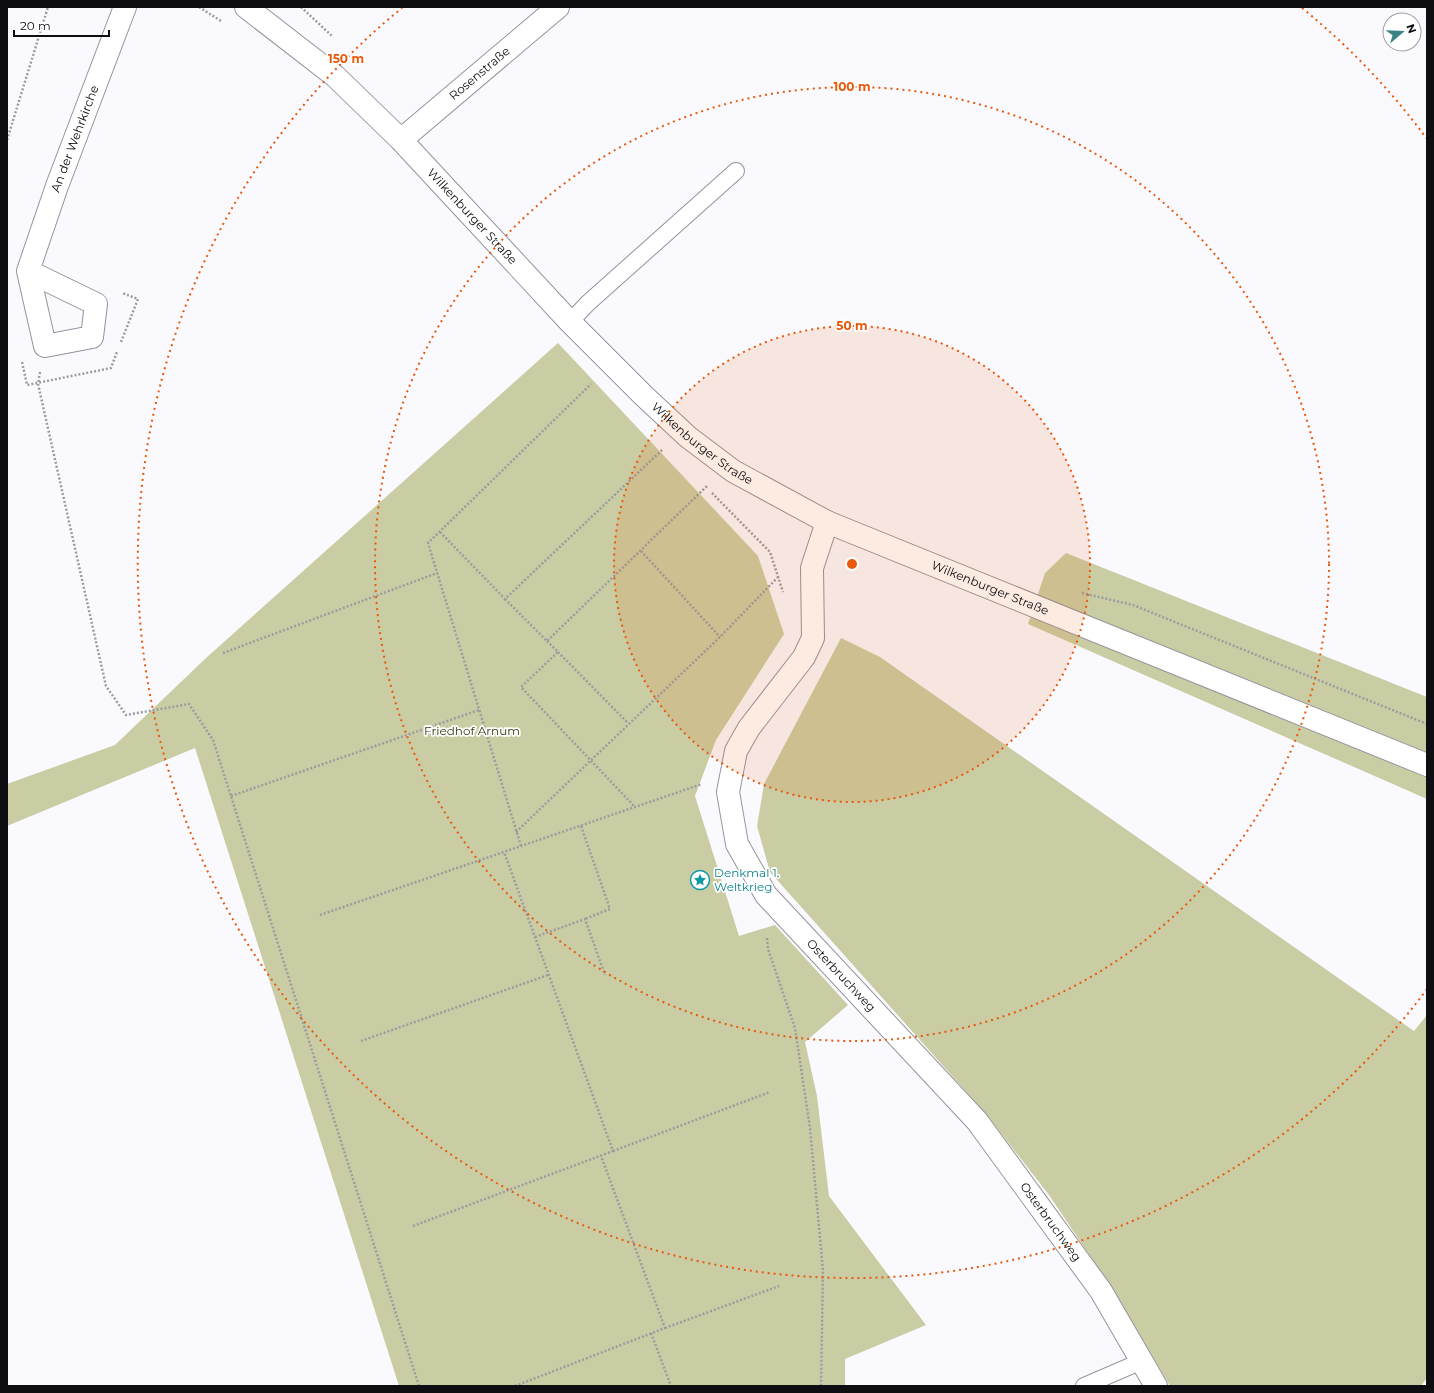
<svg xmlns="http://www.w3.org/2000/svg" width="1434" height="1393" viewBox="0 0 1434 1393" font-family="Montserrat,sans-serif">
	<rect width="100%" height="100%" fill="#fafafe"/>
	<path fill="#cacda3" d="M 558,343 L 758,556 L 784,634 L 716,740 L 695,796 L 739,936 L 775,925 L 848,1005 L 805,1042 L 817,1096 L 829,1196 L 926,1325 L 845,1359 L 845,1386 L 399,1386 L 195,748 L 7,826 L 7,784 L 115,745 L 206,658 Z
		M 1066,553 L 1427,697 L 1427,799 L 1028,624 L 1045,573 Z
		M 841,638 L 880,657 L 1414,1031 L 1427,1015 L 1427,1378 L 1421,1386 L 1170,1386 L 1117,1296 L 1049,1195 L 986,1114 L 770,872 L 757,826 L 764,784 Z"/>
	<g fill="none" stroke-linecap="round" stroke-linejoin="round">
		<defs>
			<path id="service" d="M 570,322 L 588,303 L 736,171
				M 1084,1386 L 1142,1361"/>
			<g id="minor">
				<path id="s1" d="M 401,140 L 558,7"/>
				<path id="s2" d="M 28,271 L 96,304 L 92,337 L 45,346 L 28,271 L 57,186 L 125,7"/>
				<path id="s3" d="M 827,522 L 812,568 L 813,638 L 804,657 L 749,728 L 736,751 L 728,792 L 737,844 L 766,895 L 977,1121 L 1101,1291 L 1156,1386"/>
			</g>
			<g id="secondary">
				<path id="s4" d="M 246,7 L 335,76 L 401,140 L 570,322 L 644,396 L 688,437 L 733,471 L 827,522 L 1427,765"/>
			</g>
		</defs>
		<use href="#service" stroke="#94939c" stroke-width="18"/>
		<use href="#minor" stroke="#94939c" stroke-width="24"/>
		<use href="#secondary" stroke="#94939c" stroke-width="24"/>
		<path stroke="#9c9ca0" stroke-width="2.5" stroke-dasharray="2 2" stroke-linecap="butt" d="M 199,7 L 221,21
			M 301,7 L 332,36
			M 7,140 L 48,7
			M 121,342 L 138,299 L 122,293
			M 22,362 L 27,385 L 111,368 L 117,352
			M 40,372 L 38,384 L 106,686 L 126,715 L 189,704 L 213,740 L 419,1386
			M 712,493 L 770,552 L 783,592
			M 440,532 L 505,599 L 662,450
			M 641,551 L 720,637
			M 1082,593 L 1133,605 L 1427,724
			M 505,599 L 547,641 L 707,486
			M 547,641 L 558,652 L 521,687 L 635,807
			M 558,652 L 628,723
			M 223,653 L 437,573
			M 231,796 L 479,710
			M 581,826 L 610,909 L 585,919
			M 516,832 L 720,637 L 779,576
			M 521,846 L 428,543 L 591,384
			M 320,915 L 702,784
			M 535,937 L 585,919 L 605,975
			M 767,938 L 768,949 L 795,1028 L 810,1128 L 823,1271 L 821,1386
			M 361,1041 L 548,975
			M 613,1151 L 770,1092
			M 413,1226 L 613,1151 L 504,852
			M 665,1328 L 779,1286
			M 651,1333 L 671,1386
			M 515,1386 L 665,1328 L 601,1156"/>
		<use href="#service" stroke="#fff" stroke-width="16"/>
		<use href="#minor" stroke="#fff" stroke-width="22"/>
		<use href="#secondary" stroke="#fff" stroke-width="22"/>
	</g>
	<circle cx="852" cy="564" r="238" fill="#e8590c" fill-opacity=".12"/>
	<g fill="none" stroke="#e8590c" stroke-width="2" stroke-dasharray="2 4">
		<circle cx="852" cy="564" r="238"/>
		<circle cx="852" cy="564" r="477"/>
		<path d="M1427 989A715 715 0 1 1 402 8M1302 8A715 715 0 0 1 1427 139"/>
	</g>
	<defs>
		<symbol id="sight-ring" viewBox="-11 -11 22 22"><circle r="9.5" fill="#fff" stroke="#0f9aa8" stroke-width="1.5"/><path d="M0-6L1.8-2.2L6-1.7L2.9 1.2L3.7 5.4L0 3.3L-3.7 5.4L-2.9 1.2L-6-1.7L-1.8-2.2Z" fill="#0f9aa8"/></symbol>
	</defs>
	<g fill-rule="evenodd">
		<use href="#sight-ring" x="689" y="869" width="22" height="22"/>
	</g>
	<g text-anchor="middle" stroke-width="3.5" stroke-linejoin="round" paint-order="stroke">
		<g font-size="12" fill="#0e0d11" stroke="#fff">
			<text dy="4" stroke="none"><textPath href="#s1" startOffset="103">Rosenstraße</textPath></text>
			<text dy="4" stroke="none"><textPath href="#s2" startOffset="374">An der Wehrkirche</textPath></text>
			<text dy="4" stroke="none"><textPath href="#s4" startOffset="309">Wilkenburger Straße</textPath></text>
			<text dy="4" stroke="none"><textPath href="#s4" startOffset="633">Wilkenburger Straße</textPath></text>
			<text dy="4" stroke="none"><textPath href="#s4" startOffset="957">Wilkenburger Straße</textPath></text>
			<text dy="4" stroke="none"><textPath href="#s3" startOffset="519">Osterbruchweg</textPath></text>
			<text dy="4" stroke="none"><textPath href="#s3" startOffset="843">Osterbruchweg</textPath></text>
		</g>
		<g font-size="12" fill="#373811" stroke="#fff">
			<text x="472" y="735">Friedhof Arnum</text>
		</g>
		<g font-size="12" fill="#0d838f" stroke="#fff" text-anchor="start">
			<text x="714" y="877">Denkmal 1.<tspan x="714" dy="14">Weltkrieg</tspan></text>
		</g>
	</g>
	<circle cx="852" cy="564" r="6" fill="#e8590c" stroke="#fff" stroke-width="2"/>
	<g font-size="12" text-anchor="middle" font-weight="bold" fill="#e8590c" stroke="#fff" stroke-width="3.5" stroke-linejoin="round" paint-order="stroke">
		<text x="346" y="63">150 m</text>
		<text x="852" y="91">100 m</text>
		<text x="852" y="330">50 m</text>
	</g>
	<rect width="1434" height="1393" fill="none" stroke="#0e0d11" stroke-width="16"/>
	<g transform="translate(1402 32) rotate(71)"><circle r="19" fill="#ffffff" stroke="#9f9ea0"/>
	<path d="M0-3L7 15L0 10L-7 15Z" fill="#398285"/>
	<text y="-6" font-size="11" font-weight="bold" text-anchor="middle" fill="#0e0d11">N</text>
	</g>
	<path d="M14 30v6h95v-6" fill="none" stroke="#0e0d11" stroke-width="2"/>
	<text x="20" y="30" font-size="12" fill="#0e0d11" stroke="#ffffff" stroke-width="3" paint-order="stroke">20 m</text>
</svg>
